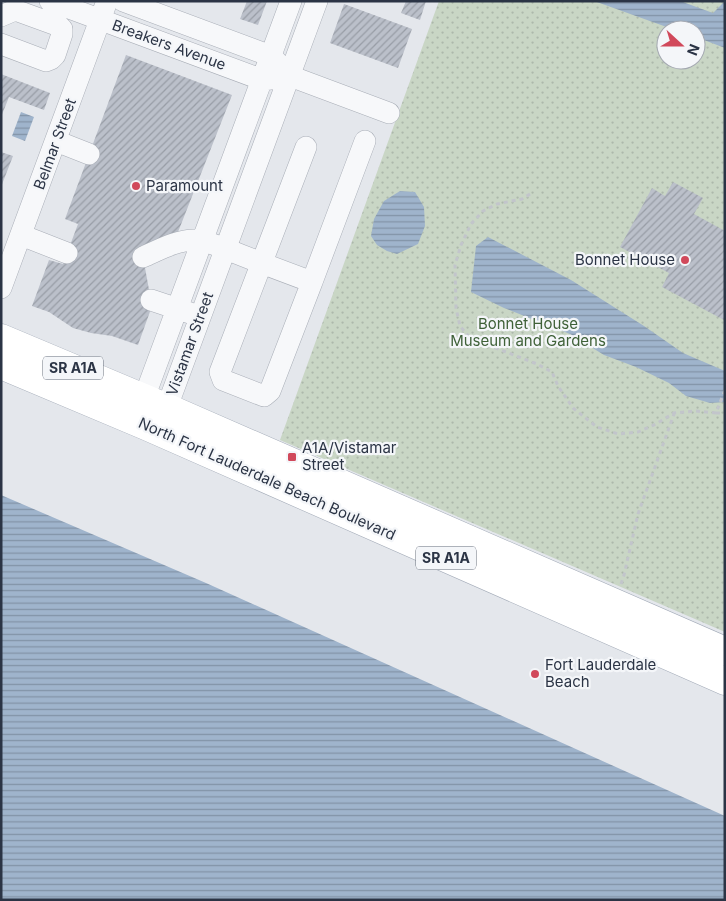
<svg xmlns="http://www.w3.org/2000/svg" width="726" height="901" viewBox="0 0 726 901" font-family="Inter,sans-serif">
	<defs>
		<pattern id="park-dots" width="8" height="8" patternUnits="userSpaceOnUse" patternTransform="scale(1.25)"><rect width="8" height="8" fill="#c9d6c5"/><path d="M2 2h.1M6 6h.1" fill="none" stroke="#adb8ab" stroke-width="1.8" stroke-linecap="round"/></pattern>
		<pattern id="water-rules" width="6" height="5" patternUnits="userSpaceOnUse" patternTransform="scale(1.25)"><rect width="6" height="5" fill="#9fb4cc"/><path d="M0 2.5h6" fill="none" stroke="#8293a7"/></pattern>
		<pattern id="building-hatch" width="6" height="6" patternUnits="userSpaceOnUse" patternTransform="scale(1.25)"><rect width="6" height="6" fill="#bbc0ca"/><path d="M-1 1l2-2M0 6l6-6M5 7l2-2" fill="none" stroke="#989da6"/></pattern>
	</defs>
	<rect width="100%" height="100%" fill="#e4e7ec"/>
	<path fill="url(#park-dots)" fill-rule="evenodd" d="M 439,1 L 725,1 L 725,632 L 280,440 ZM 666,30 L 696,30 L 696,60 L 666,60 Z"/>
	<path fill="url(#water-rules)" d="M 594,1 L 680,1 L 713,13 L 725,1 L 725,48 L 696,37 L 696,30 L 675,30 Z
		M 21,112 L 34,117 L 25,141 L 12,136 Z
		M 400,191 L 415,192 L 424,207 L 425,226 L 418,244 L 397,254 L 387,251 L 377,245 L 371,236 L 374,219 L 384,201 Z
		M 488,237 L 571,280 L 644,326 L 683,353 L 725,371 L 725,402 L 710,403 L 686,396 L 669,383 L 636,367 L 604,355 L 570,334 L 504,308 L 471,292 L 476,246 Z
		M 1,495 L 206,583 L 725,816 L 725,900 L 1,900 Z"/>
	<path fill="url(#building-hatch)" d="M 247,1 L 267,1 L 258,25 L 240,19 Z
		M 406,1 L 426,1 L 420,20 L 401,13 Z
		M 344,4 L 412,29 L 398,68 L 330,43 Z
		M 126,55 L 232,95 L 178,232 L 141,246 L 152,306 L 138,345 L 112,336 L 91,333 L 73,328 L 49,312 L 32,306 L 49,260 L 63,264 L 78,224 L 65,219 Z
		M 1,74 L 50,93 L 44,110 L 9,97 L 1,117 Z
		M 1,152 L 13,156 L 1,187 Z
		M 673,182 L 703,198 L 694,214 L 725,231 L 725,318 L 724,320 L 662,287 L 669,273 L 620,247 L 652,188 L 665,196 Z"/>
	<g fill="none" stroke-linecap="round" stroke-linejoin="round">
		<defs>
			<path id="minor" d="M 50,1 L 263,80 L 277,78
				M 123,1 L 271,56 L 290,76 L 389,113
				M 1,16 L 15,10 L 59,26 L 62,29 L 62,34 L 55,55 L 51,59 L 46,61 L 1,44
				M 56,141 L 89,154
				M 21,235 L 67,253
				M 143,257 C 159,250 177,240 194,240 C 206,240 220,247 231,251 C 258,262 285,272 312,282 L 270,391 L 264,396 L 223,380 L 220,372 L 306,147
				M 312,282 L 365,141
				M 1,288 L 107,1
				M 151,300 L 190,313
				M 145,412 L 144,398 L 291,1
				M 156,417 L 167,407 L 317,1"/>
			<path id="major" d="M 1,338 L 177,412 L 725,651
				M 1,365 L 146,426 L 725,681"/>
		</defs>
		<use href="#minor" stroke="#a9aeb7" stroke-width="22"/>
		<use href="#major" stroke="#a3abb8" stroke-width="29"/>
		<path stroke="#c2c5cb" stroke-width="3" stroke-dasharray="4 4" stroke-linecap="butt" d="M 530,194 L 522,199 L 497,204 L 483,211 L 471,224 L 461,245 L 455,265 L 456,308 L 460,326 L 470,338 L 537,364 L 552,372 L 558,386 L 573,408 L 597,427 L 618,434 L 638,432 L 656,424 L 674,413 L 696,411 L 716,413 L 725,390
			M 716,413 L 725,413
			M 621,584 L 624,575 L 638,514 L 674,414"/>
		<use href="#minor" stroke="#f7f8fa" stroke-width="21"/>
		<use href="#major" stroke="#fff" stroke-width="28"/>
	</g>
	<g fill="#d1495b" stroke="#f4f6f9" stroke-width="2">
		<circle cx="136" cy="186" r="5"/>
		<circle cx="685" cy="260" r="5"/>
		<rect x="287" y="452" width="10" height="10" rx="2.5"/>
		<circle cx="535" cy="674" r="5"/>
	</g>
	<g text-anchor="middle" stroke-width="4.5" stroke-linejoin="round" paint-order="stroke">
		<g fill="#f4f6f9" stroke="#676e7b" stroke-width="1">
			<rect x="43" y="356.5" width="60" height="23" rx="4"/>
			<rect x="416" y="546.5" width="60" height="23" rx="4"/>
		</g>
		<g font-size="14" font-weight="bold" fill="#2b3445">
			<text x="73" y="373">SR A1A</text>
			<text x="446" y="563">SR A1A</text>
		</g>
		<g font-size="15" fill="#2b3445" stroke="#f4f6f9">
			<text transform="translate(169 45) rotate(20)" y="5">Breakers Avenue</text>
			<text transform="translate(55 144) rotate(-70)" y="5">Belmar Street</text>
			<text transform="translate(190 344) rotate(-70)" y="5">Vistamar Street</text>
			<text transform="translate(267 479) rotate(24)" y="5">North Fort Lauderdale Beach Boulevard</text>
		</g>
		<g font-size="15" fill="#2b3445" stroke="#f4f6f9" text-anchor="start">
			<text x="146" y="191">Paramount</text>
			<text x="675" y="265" text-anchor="end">Bonnet House</text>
			<text x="302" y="453">A1A/Vistamar<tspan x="302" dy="17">Street</tspan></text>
			<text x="545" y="670">Fort Lauderdale<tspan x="545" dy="17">Beach</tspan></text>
		</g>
		<g font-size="15" fill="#3f6138" stroke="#f4f6f9">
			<text x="528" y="329">Bonnet House<tspan x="528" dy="17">Museum and Gardens</tspan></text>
		</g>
	</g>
	<rect width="726" height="901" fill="none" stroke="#2b3445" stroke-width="5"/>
	<g transform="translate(681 45) rotate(111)"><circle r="24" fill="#f4f6f9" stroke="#a4a8b1"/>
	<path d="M0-4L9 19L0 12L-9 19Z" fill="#d1495b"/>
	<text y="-8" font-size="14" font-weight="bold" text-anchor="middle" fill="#2b3445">N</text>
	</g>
</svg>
